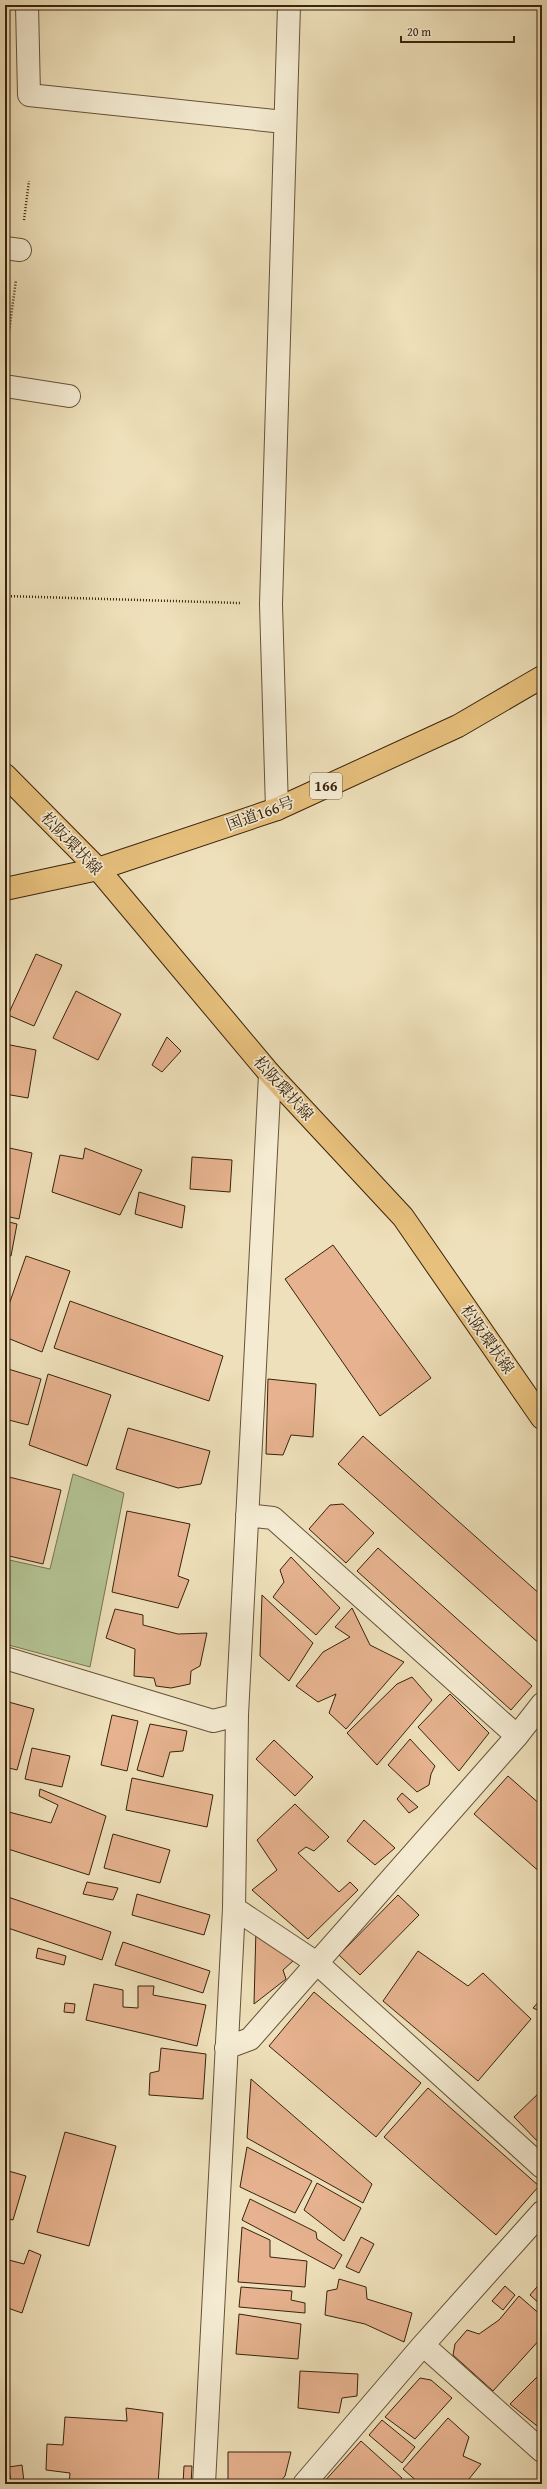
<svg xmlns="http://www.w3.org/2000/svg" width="547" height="2489" viewBox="0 0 547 2489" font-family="'Gentium Book Plus','Noto Serif JP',serif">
	<rect width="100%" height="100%" fill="#eee0ba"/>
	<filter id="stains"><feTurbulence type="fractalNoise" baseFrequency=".005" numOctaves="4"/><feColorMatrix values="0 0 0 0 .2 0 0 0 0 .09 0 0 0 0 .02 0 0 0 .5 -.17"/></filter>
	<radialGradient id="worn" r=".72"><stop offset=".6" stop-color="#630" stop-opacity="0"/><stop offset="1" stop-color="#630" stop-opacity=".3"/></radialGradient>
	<path fill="#b4c394" stroke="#767350" d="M 73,1474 L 124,1493 L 90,1667 L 5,1644 L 5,1559 L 50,1569 Z"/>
	<path fill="#e6b28f" stroke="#39230c" d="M 36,954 L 62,965 L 34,1026 L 8,1015 Z
		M 76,991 L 121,1014 L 98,1060 L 53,1038 Z
		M 167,1037 L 181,1051 L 162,1072 L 152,1065 Z
		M 5,1044 L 36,1050 L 28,1098 L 5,1094 Z
		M 5,1147 L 32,1153 L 19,1219 L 5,1216 Z
		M 85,1148 L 142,1170 L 120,1215 L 52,1192 L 60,1155 L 83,1159 Z
		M 192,1157 L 232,1160 L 230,1192 L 190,1189 Z
		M 139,1192 L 185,1206 L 182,1228 L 135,1214 Z
		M 5,1221 L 17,1224 L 11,1256 L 5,1255 Z
		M 333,1245 L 431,1378 L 380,1416 L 285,1279 Z
		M 26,1256 L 70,1271 L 42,1352 L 5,1337 L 5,1316 Z
		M 70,1301 L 223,1356 L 209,1401 L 54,1348 Z
		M 5,1368 L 41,1379 L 28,1425 L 5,1419 Z
		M 48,1374 L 111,1395 L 87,1466 L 29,1445 Z
		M 268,1379 L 316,1384 L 313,1437 L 291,1435 L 283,1455 L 266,1454 Z
		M 128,1428 L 210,1451 L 201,1484 L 178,1488 L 116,1469 Z
		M 363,1436 L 542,1596 L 542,1646 L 338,1464 Z
		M 5,1476 L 61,1490 L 43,1564 L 5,1555 Z
		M 343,1504 L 374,1533 L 346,1563 L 309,1529 L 330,1505 Z
		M 127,1511 L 190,1524 L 178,1576 L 189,1580 L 178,1608 L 112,1592 Z
		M 378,1548 L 532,1686 L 511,1710 L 357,1571 Z
		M 291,1557 L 340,1608 L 316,1635 L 273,1597 L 284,1582 L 280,1570 Z
		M 262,1595 L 313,1643 L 289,1681 L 260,1656 Z
		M 352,1608 L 370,1645 L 404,1662 L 346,1729 L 329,1713 L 336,1694 L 318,1702 L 296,1686 L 323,1652 L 350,1637 L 335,1627 Z
		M 115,1609 L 143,1615 L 143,1625 L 178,1634 L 207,1633 L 200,1666 L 191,1671 L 190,1684 L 171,1688 L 156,1686 L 154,1678 L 134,1676 L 135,1649 L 106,1638 Z
		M 412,1677 L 432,1700 L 377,1765 L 347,1733 L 397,1684 Z
		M 450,1694 L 489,1733 L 459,1771 L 418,1727 Z
		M 5,1701 L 34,1709 L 17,1770 L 5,1767 Z
		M 112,1715 L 138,1721 L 127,1771 L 101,1765 Z
		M 150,1724 L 187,1731 L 183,1751 L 170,1752 L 163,1777 L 137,1770 Z
		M 410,1739 L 435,1766 L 431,1774 L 429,1785 L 417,1792 L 388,1765 Z
		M 274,1740 L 313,1777 L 295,1796 L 256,1759 Z
		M 32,1748 L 70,1756 L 62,1787 L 25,1779 Z
		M 508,1776 L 542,1806 L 542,1874 L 474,1814 Z
		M 132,1778 L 213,1795 L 207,1827 L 126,1810 Z
		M 40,1789 L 106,1816 L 89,1875 L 5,1848 L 5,1811 L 51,1823 L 58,1805 L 39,1796 Z
		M 402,1793 L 418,1807 L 409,1813 L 397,1799 Z
		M 295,1804 L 329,1837 L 314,1851 L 306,1847 L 298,1853 L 339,1892 L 350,1882 L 358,1890 L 308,1939 L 252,1890 L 277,1870 L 257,1840 Z
		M 364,1820 L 395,1848 L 375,1865 L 347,1841 Z
		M 113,1834 L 170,1850 L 160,1883 L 104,1868 Z
		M 87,1882 L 118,1888 L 113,1900 L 83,1894 Z
		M 137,1894 L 210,1915 L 204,1935 L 132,1915 Z
		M 398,1895 L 419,1915 L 360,1975 L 339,1955 Z
		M 5,1896 L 111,1932 L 102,1960 L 5,1927 Z
		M 256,1928 L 293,1961 L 283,1970 L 286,1979 L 254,2004 Z
		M 123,1942 L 210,1971 L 203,1993 L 115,1965 Z
		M 38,1948 L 66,1956 L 64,1965 L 36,1958 Z
		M 418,1951 L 468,1986 L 483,1973 L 531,2019 L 478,2081 L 383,2001 Z
		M 94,1984 L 123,1990 L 123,2007 L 138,2008 L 138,1986 L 154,1986 L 153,1995 L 206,2005 L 197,2046 L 86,2020 Z
		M 314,1992 L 421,2083 L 376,2137 L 269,2046 Z
		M 542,1998 L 542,2012 L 533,2008 Z
		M 65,2003 L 75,2004 L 74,2013 L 64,2012 Z
		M 161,2048 L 206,2054 L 203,2099 L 149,2095 L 150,2073 L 159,2071 Z
		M 251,2079 L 372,2184 L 363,2203 L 247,2138 Z
		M 428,2088 L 539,2186 L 496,2235 L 384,2137 Z
		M 542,2090 L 542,2146 L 514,2117 Z
		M 65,2132 L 116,2146 L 89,2246 L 37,2232 Z
		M 247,2147 L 312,2181 L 295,2213 L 240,2187 Z
		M 5,2170 L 26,2176 L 13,2220 L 5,2218 Z
		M 317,2183 L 361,2208 L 344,2241 L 304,2210 Z
		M 250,2199 L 316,2232 L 317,2239 L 342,2255 L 334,2269 L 242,2220 Z
		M 242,2227 L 270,2240 L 270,2257 L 307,2261 L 305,2287 L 238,2282 Z
		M 361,2237 L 374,2244 L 359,2273 L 346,2267 Z
		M 29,2250 L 41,2255 L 22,2313 L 5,2307 L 5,2259 L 24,2264 Z
		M 339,2279 L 366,2287 L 367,2299 L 412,2313 L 404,2342 L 365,2324 L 325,2315 L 327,2291 L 337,2289 Z
		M 542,2281 L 542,2306 L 530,2295 Z
		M 505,2286 L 515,2295 L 503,2310 L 492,2301 Z
		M 241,2287 L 292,2291 L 291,2300 L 305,2303 L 305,2313 L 239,2307 Z
		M 519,2296 L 542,2316 L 542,2337 L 493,2391 L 453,2355 L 455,2344 L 467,2330 L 479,2334 L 499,2320 Z
		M 239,2314 L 301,2324 L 298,2359 L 236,2354 Z
		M 300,2371 L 358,2374 L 357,2396 L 342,2398 L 339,2413 L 298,2408 Z
		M 542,2372 L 542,2430 L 510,2404 Z
		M 420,2378 L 431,2380 L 452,2398 L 415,2439 L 385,2417 Z
		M 126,2408 L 163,2413 L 158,2484 L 115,2482 L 69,2484 L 70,2473 L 46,2470 L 47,2444 L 63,2445 L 65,2417 L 127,2421 Z
		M 448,2418 L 469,2437 L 463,2456 L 481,2464 L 465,2484 L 420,2484 L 403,2469 Z
		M 382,2420 L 415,2447 L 402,2463 L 369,2435 Z
		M 361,2441 L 402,2478 L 396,2484 L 322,2484 Z
		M 228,2452 L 291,2452 L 285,2476 L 278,2484 L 228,2484 Z
		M 22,2465 L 24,2482 L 11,2484 L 9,2467 Z
		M 184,2466 L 192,2466 L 191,2484 L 183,2484 Z"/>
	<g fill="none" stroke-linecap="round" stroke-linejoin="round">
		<defs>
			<path id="minor" d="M 27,5 L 29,95 L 284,122
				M 5,248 L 20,250
				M 5,386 L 69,396
				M 277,809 L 271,604 L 289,5
				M 247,1515 L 273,1518 L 517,1736
				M 5,1658 L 213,1721 L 237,1715
				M 234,1908 L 318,1964 L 542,2167
				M 226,2048 L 250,2039 L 517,1736 L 542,1704
				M 423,2345 L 542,2451
				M 204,2484 L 234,1908 L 237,1715 L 270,1074
				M 304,2484 L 423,2345 L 542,2212"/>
			<path id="major" d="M 5,775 L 98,869 L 270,1074 L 403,1217 L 542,1418"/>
			<path id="highway" d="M 5,889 L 98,869 L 277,809 L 458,726 L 542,677"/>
		</defs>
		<use href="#minor" stroke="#665238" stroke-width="24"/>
		<use href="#major" stroke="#39230c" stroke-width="24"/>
		<use href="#highway" stroke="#39230c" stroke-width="24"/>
		<path stroke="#39230c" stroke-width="2.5" stroke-dasharray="1 2" stroke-linecap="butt" d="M 24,220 L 29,181
			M 6,354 L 16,280
			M 5,596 L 240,603"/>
		<use href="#minor" stroke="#f4ebd2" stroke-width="22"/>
		<use href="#major" stroke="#e7c07d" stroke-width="22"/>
		<use href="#highway" stroke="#e7c07d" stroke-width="22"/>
	</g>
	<g text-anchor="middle" stroke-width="3.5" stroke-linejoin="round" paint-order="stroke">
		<rect fill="#f4ebd2" stroke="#715f47" stroke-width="1" x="310" y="773" width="32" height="26" rx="3"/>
		<g font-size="15" font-weight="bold" fill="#39230c">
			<text x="326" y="791">166</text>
		</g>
		<g font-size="16" fill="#39230c" stroke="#f4ebd2">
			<text transform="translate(260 813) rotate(-20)" y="6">国道166号</text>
			<text transform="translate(72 843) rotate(46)" y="6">松阪環状線</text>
			<text transform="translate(284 1088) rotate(48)" y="6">松阪環状線</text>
			<text transform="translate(488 1339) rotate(55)" y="6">松阪環状線</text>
		</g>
	</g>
	<rect width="547" height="2489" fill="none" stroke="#eee0ba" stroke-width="20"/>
	<rect x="6" y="6" width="535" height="2477" fill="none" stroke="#39230c" stroke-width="2"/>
	<rect x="10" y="10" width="527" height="2469" fill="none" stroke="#39230c"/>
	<path d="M401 36v6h113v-6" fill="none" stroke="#39230c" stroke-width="2"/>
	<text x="407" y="36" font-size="12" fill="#39230c" stroke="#f4ebd2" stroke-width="3" paint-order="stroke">20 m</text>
	<rect width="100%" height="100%" filter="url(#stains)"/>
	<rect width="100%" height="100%" fill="url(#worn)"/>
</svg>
